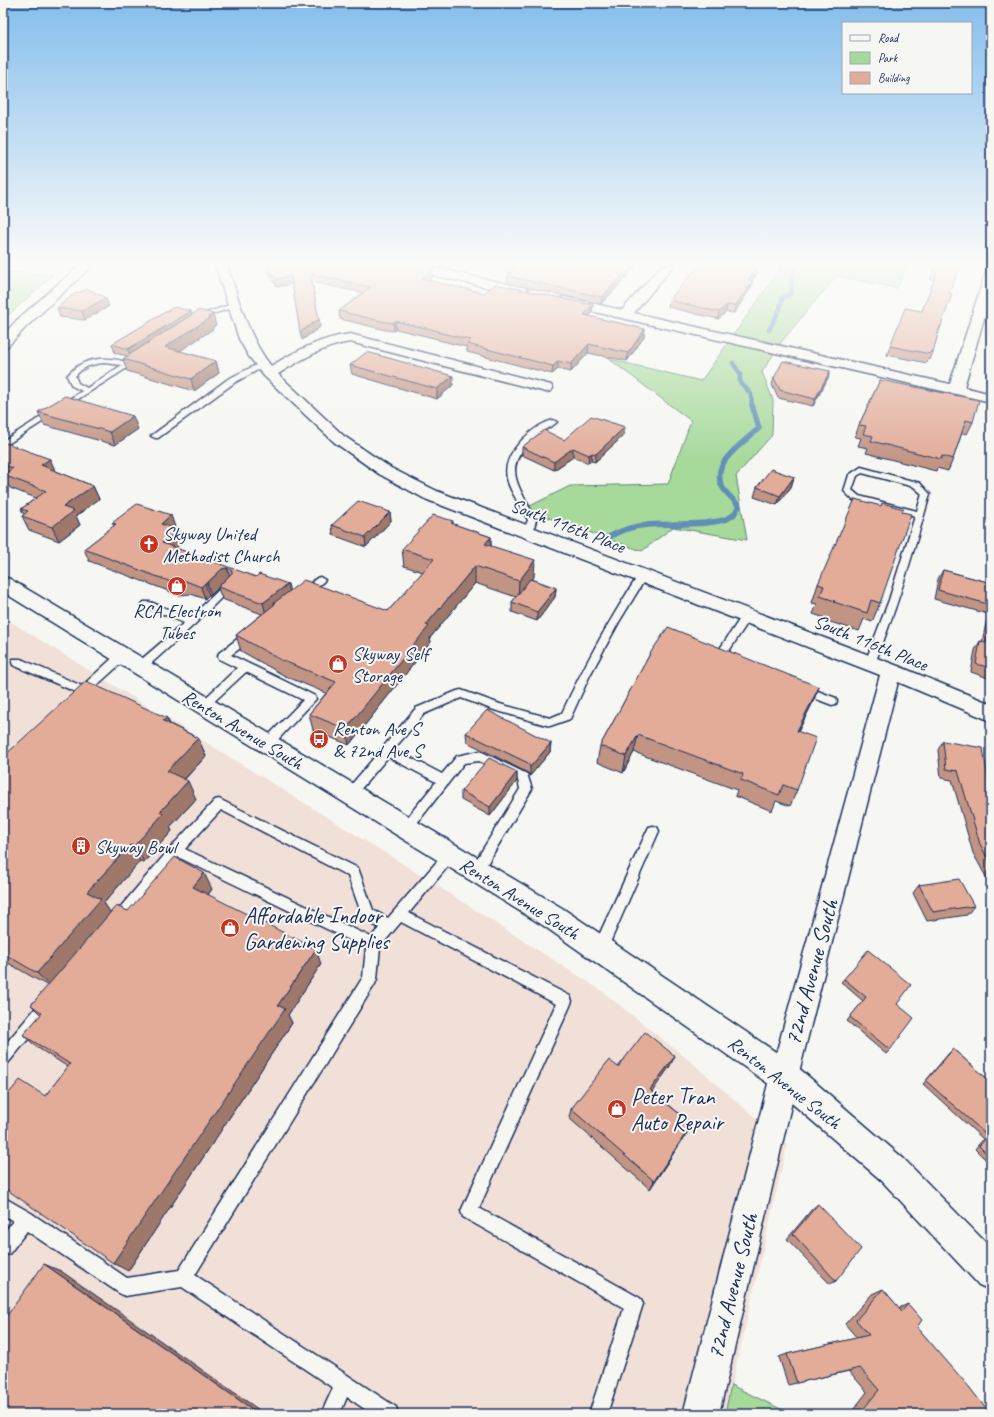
<svg xmlns="http://www.w3.org/2000/svg" width="994" height="1417" viewBox="0 0 994 1417" font-family="Caveat,sans-serif">
	<rect width="100%" height="100%" fill="#f6f6f2"/>
	<filter id="ink" filterUnits="userSpaceOnUse"><feTurbulence type="fractalNoise" baseFrequency=".025" numOctaves="2"/><feDisplacementMap in="SourceGraphic" scale="8" xChannelSelector="R" yChannelSelector="G"/><feConvolveMatrix kernelMatrix="1 2 1 2 8 2 1 2 1" color-interpolation-filters="sRGB"/></filter>
	<g filter="url(#ink)">
		<path fill="#f0e0d7" d="M 3,617 L 390,856 L 599,989 L 690,1061 L 787,1145 L 725,1414 L 9,1414 L 3,1409 Z"/>
		<path fill="#a6d99a" stroke="#60847c" d="M 783,265 L 908,265 L 897,288 L 836,276 L 782,341 L 762,372 L 773,400 L 772,435 L 736,476 L 747,540 L 673,527 L 642,551 L 524,509 L 570,486 L 668,484 L 691,421 L 609,359 L 701,381 Z
			M 3,272 L 53,275 L 3,320 Z
			M 731,1385 L 791,1414 L 725,1414 Z"/>
		<g fill="none" stroke-linecap="round" stroke-linejoin="round">
			<path stroke="#618eb6" stroke-width="4.5" d="M 769,330 L 780,308 L 782,298 L 791,293 L 792,278 L 795,271 L 792,265
				M 733,363 L 740,374 L 740,382 L 751,394 L 752,406"/>
			<path stroke="#618eb6" stroke-width="5.5" d="M 609,537 C 621,530 633,526 647,525 C 665,523 718,527 732,516 C 735,514 737,509 739,506 C 734,499 724,493 721,484 C 712,461 745,442 759,428 L 752,405"/>
			<defs>
				<path id="service" d="M 235,303 L 238,305 L 237,306 L 210,315 L 200,321 L 195,320 L 206,313 Z
					M 134,357 L 137,357 L 141,359 L 3,447 L 3,441 L 82,391 L 72,386 L 67,376 C 82,357 105,356 127,362 ZM 104,363 L 122,365 L 87,388 L 78,383 L 75,376 C 83,367 91,364 104,363 Z
					M 260,363 L 266,363 L 267,365 L 234,383 L 158,438 L 155,438 L 151,436 L 228,379 Z
					M 553,420 L 557,422 C 552,427 544,429 539,434 C 499,467 517,482 536,520 L 533,532 L 528,535 L 523,532 L 528,520 C 511,488 492,472 522,440 C 531,431 541,423 553,420 Z
					M 861,467 L 920,483 L 930,494 C 914,551 897,608 875,663 L 874,666 L 866,666 L 865,663 L 889,600 L 915,516 L 853,500 L 844,491 L 849,475 ZM 862,473 L 914,487 L 922,494 L 917,511 L 859,496 L 852,490 L 857,476 Z
					M 642,573 L 647,576 L 619,622 L 590,675 L 570,719 L 550,726 L 494,710 L 461,698 L 424,714 L 394,749 L 442,774 L 457,756 L 480,751 L 527,774 L 532,789 L 481,874 L 476,876 L 471,874 L 470,870 L 520,789 L 518,780 L 479,761 L 464,763 L 410,832 L 406,833 L 402,832 L 400,828 L 402,824 L 436,782 L 388,757 L 354,797 L 350,799 L 346,797 L 344,794 L 346,791 L 416,708 L 457,691 L 461,690 L 500,704 L 550,718 L 562,713 C 584,665 610,619 639,574 Z
					M 320,577 L 325,580 L 323,582 L 307,595 L 301,595 L 299,593 L 301,591 L 317,578 Z
					M 230,581 L 235,584 L 195,624 L 144,670 L 136,670 L 135,667 L 136,664 L 184,623 L 144,606 L 142,604 L 144,602 L 150,602 L 190,618 L 227,582 Z
					M 747,613 L 752,616 L 727,654 L 732,658 L 731,661 L 727,662 L 717,659 L 716,656 L 717,653 L 743,614 Z
					M 249,632 L 253,633 L 254,636 L 253,639 L 231,655 L 315,696 L 316,699 L 271,747 L 267,748 L 263,747 L 261,744 L 263,741 L 303,700 L 246,672 L 207,708 L 203,709 L 199,708 L 198,705 L 237,668 L 219,659 L 218,656 L 219,653 L 245,633 Z
					M 122,652 L 126,653 L 127,656 L 126,659 L 85,696 L 77,696 L 76,692 L 13,665 L 12,662 L 13,659 L 21,659 L 82,686 L 118,653 Z
					M 802,685 L 836,698 L 837,701 L 836,704 L 832,705 L 798,692 L 797,689 L 798,686 Z
					M 219,799 L 358,868 L 373,910 L 388,918 L 446,851 L 450,850 L 454,851 L 456,855 L 454,859 L 409,913 L 570,996 L 572,1001 L 570,1006 L 479,1208 L 640,1298 L 643,1304 L 607,1414 L 589,1414 L 624,1308 L 463,1217 L 461,1211 L 556,1004 L 401,922 L 380,947 L 377,979 L 375,984 L 195,1275 L 396,1407 L 398,1414 L 372,1414 L 347,1397 L 340,1414 L 321,1414 L 333,1388 L 182,1287 L 125,1296 L 119,1293 L 27,1231 L 9,1254 L 3,1256 L 3,1234 L 13,1221 L 3,1215 L 3,1197 L 31,1213 L 127,1278 L 179,1270 L 363,977 L 366,948 L 178,857 L 122,925 L 117,927 L 112,925 L 110,921 L 112,917 L 172,846 L 215,800 ZM 221,810 L 348,876 L 363,918 L 379,928 L 371,937 L 185,849 Z
					M 653,826 L 657,827 L 659,831 L 605,954 L 600,955 L 595,954 L 593,949 L 595,944 L 647,831 L 649,827 Z
					M 49,996 L 54,998 L 56,1003 L 54,1008 L 8,1063 L 3,1065 L 3,1047 L 44,998 Z"/>
				<path id="minor" d="M 215,265 L 227,265 C 239,300 248,337 271,366 C 296,351 320,338 350,334 L 551,385 L 553,388 L 551,391 L 546,392 L 350,342 C 323,346 301,360 278,374 L 344,436 L 391,468 L 437,491 L 898,666 L 991,704 L 991,721 L 898,682 L 798,1076 L 719,1414 L 683,1414 L 770,1076 L 880,675 L 425,499 L 379,474 L 334,442 L 264,376 L 248,355 L 239,339 Z
					M 399,265 L 421,265 L 522,287 L 526,288 L 528,291 L 526,294 L 522,295 L 405,269 L 401,267 Z
					M 662,265 L 674,265 L 634,313 L 950,384 L 985,274 L 987,271 L 991,270 L 991,294 L 964,387 L 991,394 L 991,402 L 564,305 L 560,304 L 558,301 L 560,298 L 564,297 L 622,310 Z"/>
				<path id="secondary" d="M 80,265 L 93,265 L 27,326 L 8,346 L 3,347 L 3,335 L 17,320 Z
					M 3,577 L 10,579 L 562,908 L 795,1065 L 904,1159 L 991,1248 L 991,1290 L 979,1285 L 882,1181 L 773,1087 L 544,926 L 3,592 Z"/>
			</defs>
			<use href="#service" stroke="#1b2f5e" stroke-width="3"/>
			<use href="#minor" stroke="#1b2f5e" stroke-width="3"/>
			<use href="#secondary" stroke="#1b2f5e" stroke-width="3"/>
			<use href="#service" fill="#f6f6f2" fill-rule="evenodd"/>
			<use href="#minor" fill="#f6f6f2" fill-rule="evenodd"/>
			<use href="#secondary" fill="#f6f6f2" fill-rule="evenodd"/>
		</g>
		<path fill="#c29484" stroke="#1b2f5e" d="M 265,265 L 413,265 L 433,277 L 429,281 L 484,293 L 592,313 L 589,316 L 644,337 L 627,361 L 588,353 L 571,372 L 558,369 L 552,374 L 467,352 L 467,347 L 438,340 L 438,339 L 396,329 L 394,331 L 386,330 L 340,319 L 339,311 L 363,293 L 312,282 L 320,327 L 302,340 L 292,284 L 277,287 L 266,270 Z
			M 427,265 L 448,265 L 443,269 Z
			M 505,265 L 638,265 L 601,304 L 507,283 L 507,276 L 511,273 L 505,271 Z
			M 936,265 L 949,293 L 941,326 L 938,334 L 933,352 L 930,360 L 928,359 L 927,363 L 887,355 L 890,346 L 922,311 L 934,280 L 930,279 Z
			M 757,274 L 752,280 L 751,288 L 734,313 L 726,312 L 718,319 L 668,307 L 669,300 Z
			M 109,306 L 85,320 L 60,317 L 57,308 Z
			M 192,315 L 216,325 L 212,328 L 213,329 L 179,351 L 216,361 L 219,373 L 194,391 L 127,371 L 123,359 L 127,356 L 115,353 L 112,344 Z
			M 350,365 L 453,385 L 437,399 L 352,374 Z
			M 830,371 L 828,378 L 813,406 L 778,398 L 772,385 L 774,378 Z
			M 880,380 L 973,422 L 967,434 L 962,433 L 953,459 L 948,471 L 937,468 L 936,471 L 866,453 L 868,448 L 858,446 L 861,438 L 855,437 L 859,425 Z
			M 38,412 L 138,429 L 115,445 L 44,425 Z
			M 624,435 L 595,462 L 591,461 L 588,463 L 573,457 L 554,470 L 522,455 L 522,447 L 564,440 Z
			M 3,442 L 56,471 L 93,486 L 99,499 L 76,516 L 80,525 L 59,541 L 29,530 L 22,516 L 24,515 L 21,509 L 36,498 L 10,488 L 3,476 Z
			M 794,477 L 791,487 L 777,505 L 754,497 L 757,487 Z
			M 390,512 L 391,521 L 366,547 L 333,535 L 332,525 Z
			M 902,512 L 880,603 L 872,622 L 864,619 L 859,631 L 827,621 L 828,619 L 813,614 L 817,604 L 812,603 L 818,584 Z
			M 453,521 L 453,524 L 491,537 L 491,546 L 534,577 L 532,579 L 556,588 L 555,597 L 537,621 L 512,612 L 512,602 L 516,597 L 475,583 L 430,638 L 431,642 L 349,745 L 313,730 L 309,714 L 326,693 L 285,676 L 241,651 L 236,635 L 262,614 L 222,599 L 218,588 L 211,595 L 209,595 L 205,599 L 191,594 L 179,595 L 89,561 L 84,549 L 114,526 L 112,523 L 175,527 L 174,528 L 178,530 L 183,542 L 175,548 L 290,591 L 388,611 L 423,572 L 404,566 L 402,549 Z
			M 943,570 L 991,583 L 991,582 L 991,679 L 971,672 L 975,650 L 980,641 L 982,642 L 988,614 L 934,599 L 938,579 Z
			M 651,652 L 819,687 L 812,704 L 798,732 L 797,790 L 790,806 L 776,801 L 772,811 L 735,796 L 737,790 L 634,752 L 623,773 L 597,762 L 600,746 Z
			M 167,718 L 170,724 L 198,738 L 206,756 L 184,780 L 196,799 L 170,827 L 172,831 L 144,862 L 140,861 L 104,903 L 110,912 L 128,911 L 212,889 L 208,895 L 321,964 L 288,1015 L 292,1023 L 128,1271 L 45,1096 L 68,1067 L 38,1048 L 23,1035 L 41,1015 L 31,1005 L 48,986 L 3,960 L 3,757 Z
			M 466,733 L 551,743 L 550,752 L 530,776 L 528,773 L 467,742 Z
			M 943,741 L 990,792 L 991,792 L 991,886 L 973,853 L 952,780 L 941,778 L 938,750 Z
			M 517,772 L 517,781 L 490,816 L 461,800 L 461,791 Z
			M 919,885 L 974,906 L 967,915 L 927,921 L 913,893 Z
			M 844,979 L 897,1004 L 890,1050 L 886,1054 L 847,1021 L 863,1001 L 841,982 Z
			M 953,1049 L 991,1082 L 991,1165 L 975,1149 L 983,1139 L 923,1084 L 949,1053 Z
			M 670,1066 L 652,1091 L 692,1124 L 687,1133 L 650,1189 L 569,1118 L 571,1109 L 618,1067 Z
			M 818,1204 L 836,1281 L 830,1284 L 787,1239 L 812,1209 Z
			M 883,1289 L 899,1308 L 908,1304 L 917,1327 L 990,1414 L 850,1414 L 867,1392 L 849,1371 L 788,1385 L 779,1357 L 787,1354 L 857,1338 L 845,1324 L 872,1294 Z"/>
		<path fill="#9e786b" stroke="#1b2f5e" d="M 443,265 L 448,265 L 443,269 Z
			M 632,265 L 638,265 L 601,304 L 602,297 Z
			M 758,267 L 757,274 L 747,287 L 748,280 Z
			M 433,269 L 433,277 L 422,287 L 422,279 Z
			M 291,276 L 292,284 L 277,287 L 275,279 Z
			M 753,281 L 751,288 L 734,313 L 735,306 Z
			M 106,298 L 109,306 L 85,320 L 82,311 Z
			M 593,305 L 592,313 L 583,323 L 584,315 Z
			M 727,305 L 726,312 L 718,319 L 719,312 Z
			M 191,311 L 193,319 L 131,358 L 128,349 Z
			M 213,314 L 216,325 L 212,328 L 213,329 L 168,359 L 165,347 Z
			M 319,319 L 320,327 L 302,340 L 300,332 Z
			M 395,321 L 396,329 L 394,331 L 393,323 Z
			M 645,329 L 644,337 L 627,361 L 628,353 Z
			M 589,344 L 588,353 L 571,372 L 571,364 Z
			M 216,361 L 219,373 L 194,391 L 191,379 Z
			M 558,361 L 558,369 L 552,374 L 553,366 Z
			M 830,371 L 828,378 L 813,406 L 815,399 Z
			M 453,376 L 453,385 L 437,399 L 437,389 Z
			M 133,416 L 138,429 L 115,445 L 110,432 Z
			M 625,427 L 624,435 L 595,462 L 596,454 Z
			M 573,448 L 573,457 L 554,470 L 554,462 Z
			M 592,453 L 591,461 L 588,463 L 589,455 Z
			M 50,459 L 56,472 L 41,465 Z
			M 794,477 L 791,487 L 777,505 L 780,496 Z
			M 93,486 L 99,499 L 76,516 L 80,525 L 59,541 L 52,527 L 63,507 Z
			M 390,512 L 391,521 L 366,547 L 365,537 Z
			M 171,515 L 175,527 L 165,536 L 161,524 Z
			M 178,530 L 183,542 L 167,555 L 162,543 Z
			M 491,537 L 491,553 L 485,544 Z
			M 535,560 L 534,577 L 518,598 L 519,581 Z
			M 475,566 L 475,583 L 430,638 L 431,642 L 349,745 L 346,729 L 426,625 Z
			M 227,568 L 231,580 L 218,587 L 218,588 L 211,595 L 207,583 L 222,569 Z
			M 205,583 L 209,595 L 205,599 L 201,587 Z
			M 288,584 L 291,596 L 275,604 L 274,603 L 275,608 L 266,615 L 263,603 Z
			M 556,588 L 555,597 L 537,621 L 537,612 Z
			M 819,687 L 812,704 L 790,748 L 797,731 Z
			M 167,718 L 175,736 L 163,721 Z
			M 638,735 L 634,752 L 623,773 L 626,756 Z
			M 198,738 L 206,756 L 175,789 L 167,771 Z
			M 551,743 L 550,752 L 530,776 L 530,767 Z
			M 517,772 L 517,781 L 490,816 L 490,807 Z
			M 188,781 L 196,799 L 170,827 L 172,831 L 144,862 L 134,846 L 160,812 Z
			M 130,845 L 140,861 L 104,903 L 112,915 L 51,988 L 37,973 L 87,892 Z
			M 204,873 L 212,889 L 201,903 L 193,887 Z
			M 316,949 L 321,964 L 288,1015 L 292,1023 L 128,1271 L 113,1263 L 278,1005 Z
			M 675,1056 L 670,1066 L 647,1099 L 650,1090 Z
			M 692,1124 L 687,1133 L 650,1189 L 654,1181 Z
			M 44,1264 L 61,1271 L 265,1414 L 259,1414 Z"/>
		<path fill="#e2ac99" stroke="#1b2f5e" d="M 267,265 L 413,265 L 433,269 L 422,279 L 484,293 L 496,284 L 593,305 L 584,315 L 645,329 L 628,353 L 589,344 L 571,364 L 558,361 L 553,366 L 467,344 L 471,340 L 438,332 L 439,331 L 395,321 L 393,323 L 385,322 L 339,311 L 371,287 L 310,274 L 319,319 L 300,332 L 291,276 L 275,279 Z
			M 507,265 L 632,265 L 602,297 L 507,276 L 518,267 Z
			M 699,265 L 748,265 L 758,267 L 748,280 L 753,281 L 735,306 L 727,305 L 719,312 L 669,300 Z
			M 936,265 L 961,265 L 949,293 L 952,294 L 951,297 L 941,326 L 940,326 L 933,352 L 931,351 L 930,354 L 890,346 L 905,308 L 922,311 L 937,272 L 933,271 Z
			M 88,289 L 106,298 L 82,311 L 57,308 L 74,294 Z
			M 174,307 L 191,311 L 128,349 L 112,344 Z
			M 199,310 L 213,314 L 208,317 L 210,318 L 165,347 L 216,361 L 191,379 L 123,359 Z
			M 367,352 L 453,376 L 437,389 L 350,365 Z
			M 783,361 L 830,371 L 815,399 L 780,390 L 774,378 Z
			M 880,380 L 979,400 L 973,422 L 966,420 L 953,459 L 942,456 L 941,459 L 871,441 L 873,436 L 863,434 L 866,426 L 859,425 Z
			M 65,396 L 133,416 L 110,432 L 38,412 Z
			M 591,416 L 625,427 L 596,454 L 592,453 L 589,455 L 573,448 L 554,462 L 522,447 L 544,430 L 564,440 Z
			M 3,442 L 50,459 L 41,465 L 93,486 L 63,507 L 74,511 L 52,527 L 22,516 L 28,511 L 21,509 L 46,491 L 3,475 L 13,468 L 3,465 Z
			M 771,469 L 794,477 L 780,496 L 757,487 Z
			M 855,499 L 881,506 L 882,503 L 904,509 L 902,512 L 911,514 L 880,603 L 871,600 L 867,613 L 834,602 L 835,601 L 820,596 L 824,586 L 818,584 Z
			M 358,501 L 390,512 L 365,537 L 332,525 Z
			M 137,504 L 171,515 L 161,524 L 178,530 L 162,543 L 256,577 L 259,574 L 288,584 L 263,603 L 218,587 L 232,573 L 232,571 L 227,568 L 222,569 L 207,583 L 205,583 L 201,587 L 186,581 L 174,583 L 84,549 L 116,524 L 112,523 Z
			M 433,515 L 453,521 L 451,523 L 491,537 L 485,544 L 535,560 L 519,581 L 475,566 L 426,625 L 429,626 L 346,729 L 309,714 L 336,682 L 281,660 L 236,635 L 275,604 L 274,603 L 304,580 L 388,611 L 434,559 L 402,549 Z
			M 943,570 L 991,583 L 991,605 L 938,590 Z
			M 530,579 L 556,588 L 537,612 L 512,602 Z
			M 991,615 L 991,668 L 976,664 L 980,641 L 986,643 Z
			M 668,627 L 819,687 L 797,731 L 816,738 L 797,790 L 783,785 L 779,795 L 741,780 L 743,774 L 638,735 L 626,756 L 600,746 L 651,652 Z
			M 86,681 L 167,718 L 163,721 L 198,738 L 167,771 L 188,781 L 160,812 L 163,814 L 134,846 L 130,845 L 87,892 L 101,899 L 37,973 L 3,953 L 3,757 Z
			M 487,710 L 551,743 L 530,767 L 528,763 L 466,733 Z
			M 943,741 L 983,748 L 990,792 L 991,792 L 991,865 L 980,844 L 958,771 L 946,769 Z
			M 489,758 L 517,772 L 490,807 L 461,791 Z
			M 175,857 L 204,873 L 193,887 L 316,949 L 278,1005 L 285,1009 L 113,1263 L 3,1187 L 3,1100 L 20,1080 L 45,1096 L 70,1064 L 23,1035 L 42,1013 L 31,1005 L 116,906 L 128,911 Z
			M 959,879 L 974,906 L 933,912 L 919,885 Z
			M 868,950 L 911,985 L 897,1004 L 914,1018 L 890,1050 L 850,1017 L 866,997 L 844,979 Z
			M 645,1032 L 675,1056 L 650,1090 L 692,1124 L 654,1181 L 571,1109 L 609,1060 L 618,1067 Z
			M 953,1049 L 991,1082 L 991,1158 L 979,1146 L 988,1136 L 926,1081 Z
			M 818,1204 L 861,1249 L 836,1281 L 793,1234 Z
			M 44,1264 L 259,1414 L 10,1414 L 3,1408 L 3,1321 Z
			M 883,1289 L 902,1311 L 908,1304 L 922,1320 L 917,1327 L 970,1388 L 990,1414 L 861,1414 L 860,1413 L 879,1390 L 860,1368 L 797,1383 L 787,1354 L 869,1335 L 856,1320 Z"/>
	</g>
	<linearGradient id="sky" x2="0" y2="1"><stop stop-color="#85beec"/><stop offset="0.57" stop-color="#fbfbf9"/><stop offset="1" stop-color="#fbfbf9" stop-opacity="0"/></linearGradient>
	<rect width="994" height="463" fill="url(#sky)"/>
	<defs>
		<symbol id="church-disc" viewBox="-11 -11 22 22"><circle r="9.5" fill="#c8321e" stroke="#f6f6f2"/><path d="M-1.2-6h2.4v3.5h3.3v2.4h-3.3V6h-2.4V-.1h-3.3v-2.4h3.3Z" fill="#fff"/></symbol>
		<symbol id="shop-disc" viewBox="-11 -11 22 22"><circle r="9.5" fill="#c8321e" stroke="#f6f6f2"/><path d="M-5-2.5h2.3a2.7 3.5 0 0 1 5.4 0H5L5.5 6h-11ZM-1.5-2.5h3a1.5 2.3 0 0 0-3 0Z" fill="#fff"/></symbol>
		<symbol id="bus-disc" viewBox="-11 -11 22 22"><circle r="9.5" fill="#c8321e" stroke="#f6f6f2"/><path d="M-5-6H5V4H4V6H2V4H-2V6H-4V4H-5ZM-3.5-4V0h7V-4ZM-3.5 1.2v1.5H-2V1.2ZM2 1.2v1.5H3.5V1.2Z" fill="#fff"/></symbol>
		<symbol id="building-disc" viewBox="-11 -11 22 22"><circle r="9.5" fill="#c8321e" stroke="#f6f6f2"/><path d="M-4-6H4V6H1V3H-1V6H-4ZM-2.5-4.3h1.7v1.8h-1.7ZM.8-4.3h1.7v1.8H.8ZM-2.5-1h1.7V.8h-1.7ZM.8-1h1.7V.8H.8Z" fill="#fff"/></symbol>
	</defs>
	<g fill-rule="evenodd">
		<use href="#church-disc" x="138" y="533" width="22" height="22"/>
		<use href="#shop-disc" x="166" y="575" width="22" height="22"/>
		<use href="#shop-disc" x="327" y="653" width="22" height="22"/>
		<use href="#bus-disc" x="308" y="728" width="22" height="22"/>
		<use href="#building-disc" x="70" y="835" width="22" height="22"/>
		<use href="#shop-disc" x="219" y="917" width="22" height="22"/>
		<use href="#shop-disc" x="606" y="1098" width="22" height="22"/>
	</g>
	<g text-anchor="middle" stroke-width="4" stroke-linejoin="round" paint-order="stroke">
		<g font-size="19" fill="#1b2f5e" stroke="#f6f6f2">
			<text transform="translate(568 525) rotate(21)" y="7">South 116th Place</text>
			<text transform="translate(871 642) rotate(22)" y="7">South 116th Place</text>
			<text transform="translate(243 729) rotate(31)" y="7">Renton Avenue South</text>
			<text transform="translate(520 898) rotate(32)" y="7">Renton Avenue South</text>
			<text transform="translate(785 1082) rotate(38)" y="7">Renton Avenue South</text>
		</g>
		<g font-size="19" fill="#1b2f5e" stroke="#f6f6f2" text-anchor="start">
			<text x="163" y="540">Skyway United<tspan x="163" dy="22">Methodist Church</tspan></text>
			<text x="177" y="617" text-anchor="middle">RCA Electron<tspan x="177" dy="22">Tubes</tspan></text>
			<text x="352" y="660">Skyway Self<tspan x="352" dy="22">Storage</tspan></text>
			<text x="333" y="735">Renton Ave S<tspan x="333" dy="22">&amp; 72nd Ave S</tspan></text>
			<text x="95" y="853">Skyway Bowl</text>
		</g>
		<g font-size="23" fill="#1b2f5e" stroke="#f6f6f2" text-anchor="start">
			<text x="244" y="923">Affordable Indoor<tspan x="244" dy="26">Gardening Supplies</tspan></text>
			<text x="631" y="1104">Peter Tran<tspan x="631" dy="26">Auto Repair</tspan></text>
		</g>
		<g font-size="23" fill="#1b2f5e" stroke="#f6f6f2">
			<text transform="translate(811 972) rotate(-75)" y="8">72nd Avenue South</text>
			<text transform="translate(732 1286) rotate(-76)" y="8">72nd Avenue South</text>
		</g>
	</g>
	<rect width="994" height="1417" fill="none" stroke="#f6f6f2" stroke-width="16"/>
	<rect x="8" y="8" width="978" height="1401" fill="none" stroke="#1b2f5e" stroke-width="1.5" filter="url(#ink)"/>
	<rect x="842" y="22" width="130" height="72" fill="#f6f6f2" stroke="#9ea6b7"/>
	<rect x="850" y="35" width="20" height="6" fill="#f6f6f2" stroke="#9ea6b7"/>
	<text x="878" y="42" font-size="12" fill="#1b2f5e">Road</text>
	<rect x="850" y="52" width="20" height="12" fill="#a6d99a" stroke="#9ea6b7"/>
	<text x="878" y="62" font-size="12" fill="#1b2f5e">Park</text>
	<rect x="850" y="72" width="20" height="12" fill="#e2ac99" stroke="#9ea6b7"/>
	<text x="878" y="82" font-size="12" fill="#1b2f5e">Building</text>
</svg>
